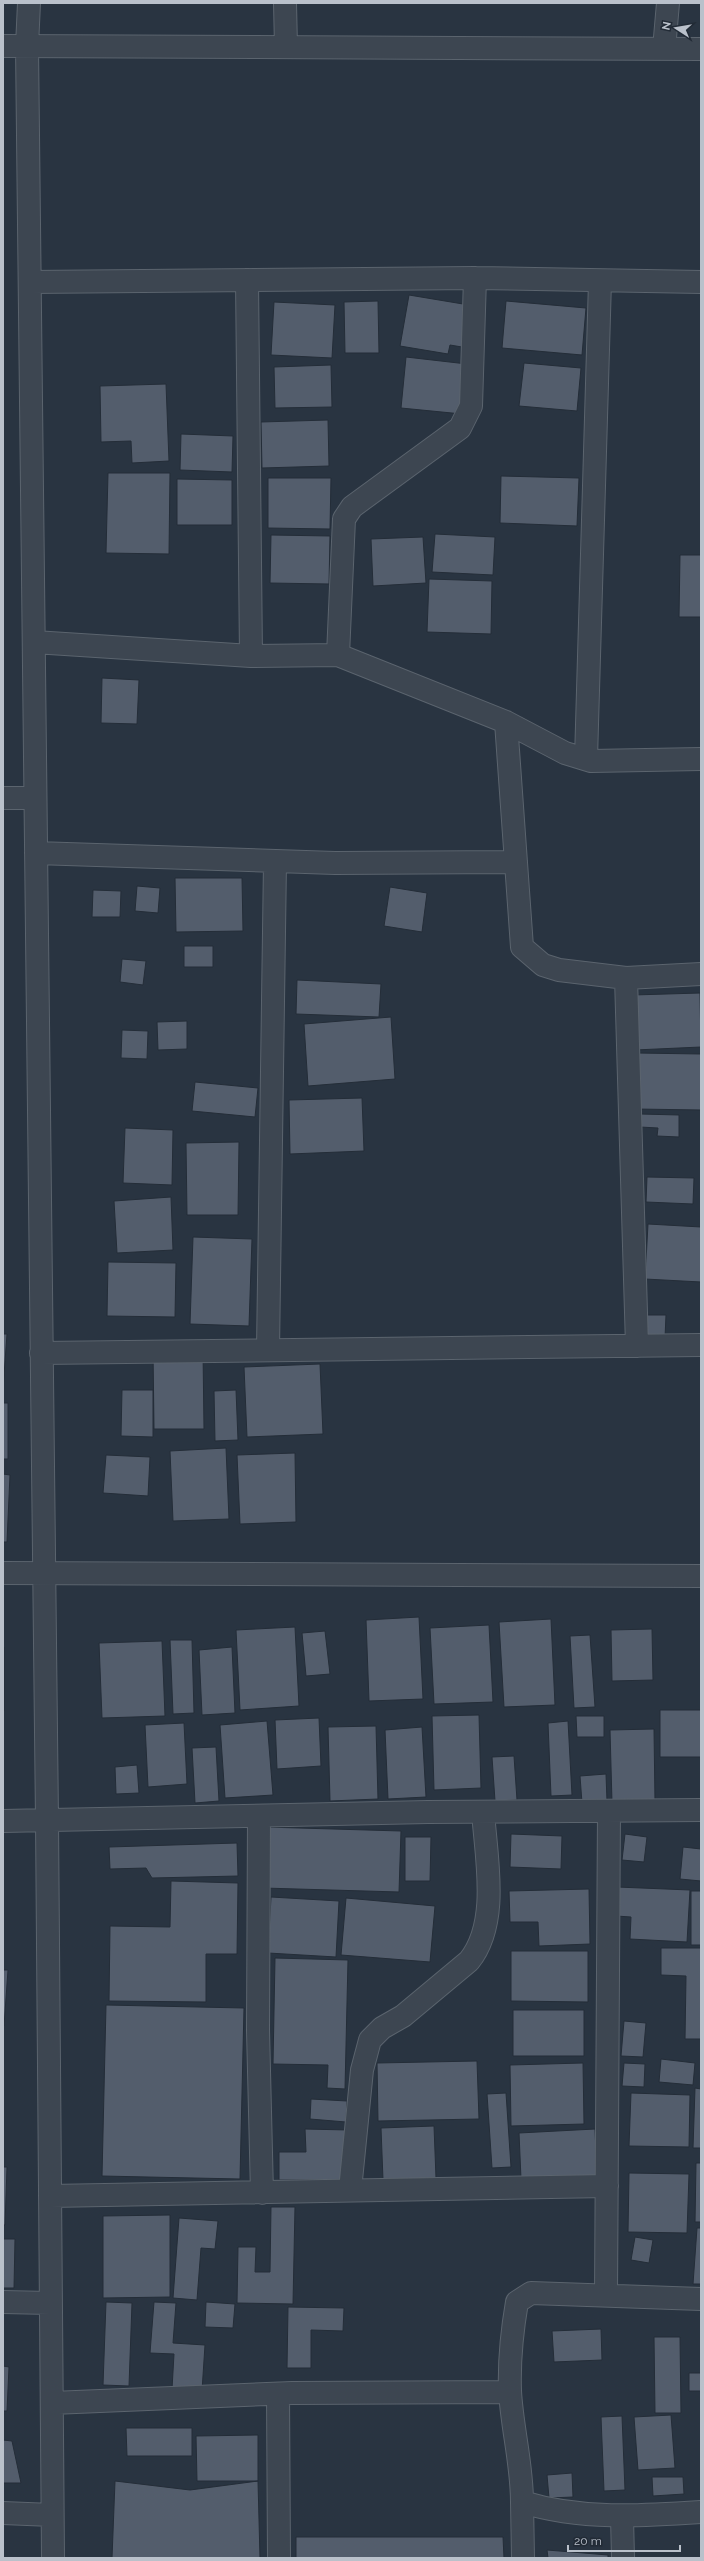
<svg xmlns="http://www.w3.org/2000/svg" width="704" height="2561" viewBox="0 0 704 2561" font-family="Raleway,sans-serif">
	<rect width="100%" height="100%" fill="#293441"/>
	<path fill="#535d6c" stroke="#242d38" d="M 409,295 L 469,305 L 462,347 L 450,345 L 448,354 L 400,346 Z
		M 378,301 L 379,353 L 345,353 L 344,302 Z
		M 506,301 L 586,308 L 582,355 L 502,348 Z
		M 274,302 L 335,305 L 332,358 L 271,355 Z
		M 406,357 L 467,364 L 462,414 L 401,408 Z
		M 524,363 L 581,368 L 577,411 L 519,406 Z
		M 331,365 L 332,407 L 275,408 L 274,367 Z
		M 166,384 L 169,461 L 132,463 L 131,441 L 101,442 L 100,386 Z
		M 328,420 L 329,466 L 262,468 L 261,422 Z
		M 181,434 L 233,436 L 232,472 L 180,470 Z
		M 108,473 L 170,473 L 169,554 L 106,553 Z
		M 501,476 L 579,478 L 577,526 L 500,523 Z
		M 268,478 L 331,478 L 330,529 L 268,528 Z
		M 177,479 L 232,480 L 232,525 L 177,525 Z
		M 435,534 L 495,537 L 493,575 L 432,572 Z
		M 271,535 L 330,536 L 329,584 L 270,583 Z
		M 423,537 L 426,583 L 373,586 L 371,539 Z
		M 680,555 L 701,555 L 701,617 L 679,617 Z
		M 429,579 L 492,581 L 491,634 L 427,632 Z
		M 102,678 L 139,680 L 137,724 L 101,723 Z
		M 175,878 L 242,878 L 243,931 L 176,932 Z
		M 137,886 L 160,888 L 158,913 L 135,911 Z
		M 390,887 L 427,893 L 422,932 L 384,926 Z
		M 93,890 L 121,891 L 120,917 L 92,917 Z
		M 184,946 L 213,946 L 213,967 L 184,967 Z
		M 122,959 L 146,961 L 143,985 L 120,982 Z
		M 297,980 L 381,984 L 379,1017 L 296,1014 Z
		M 700,993 L 701,1047 L 635,1050 L 633,995 Z
		M 391,1017 L 395,1079 L 308,1086 L 304,1024 Z
		M 187,1021 L 187,1049 L 158,1050 L 157,1022 Z
		M 122,1030 L 148,1031 L 147,1059 L 121,1058 Z
		M 637,1053 L 701,1054 L 701,1110 L 636,1109 Z
		M 195,1082 L 258,1088 L 255,1117 L 192,1111 Z
		M 362,1098 L 364,1151 L 290,1154 L 289,1100 Z
		M 640,1114 L 679,1115 L 679,1137 L 657,1136 L 658,1128 L 640,1127 Z
		M 125,1128 L 173,1130 L 172,1185 L 123,1183 Z
		M 239,1142 L 238,1215 L 187,1215 L 186,1143 Z
		M 647,1177 L 694,1178 L 693,1204 L 646,1202 Z
		M 171,1197 L 173,1250 L 117,1253 L 114,1201 Z
		M 648,1224 L 701,1227 L 701,1282 L 645,1279 Z
		M 193,1237 L 252,1239 L 249,1326 L 190,1324 Z
		M 108,1262 L 176,1263 L 175,1317 L 107,1316 Z
		M 646,1315 L 666,1315 L 665,1338 L 645,1338 Z
		M 3,1334 L 7,1334 L 3,1389 Z
		M 203,1350 L 204,1429 L 154,1429 L 153,1351 Z
		M 320,1364 L 323,1434 L 247,1437 L 244,1367 Z
		M 122,1390 L 153,1390 L 153,1437 L 121,1436 Z
		M 236,1390 L 238,1440 L 215,1441 L 214,1391 Z
		M 3,1403 L 8,1403 L 8,1459 L 3,1459 Z
		M 226,1448 L 229,1519 L 173,1521 L 170,1451 Z
		M 295,1453 L 296,1522 L 240,1524 L 237,1455 Z
		M 106,1455 L 150,1457 L 148,1496 L 103,1493 Z
		M 3,1474 L 10,1475 L 7,1542 L 3,1542 Z
		M 419,1617 L 423,1699 L 369,1701 L 366,1620 Z
		M 551,1619 L 555,1705 L 504,1707 L 499,1622 Z
		M 489,1625 L 493,1702 L 434,1704 L 430,1628 Z
		M 295,1627 L 299,1706 L 240,1710 L 236,1630 Z
		M 652,1629 L 653,1680 L 612,1681 L 611,1630 Z
		M 325,1631 L 330,1674 L 306,1676 L 302,1633 Z
		M 590,1635 L 595,1707 L 574,1708 L 570,1636 Z
		M 170,1640 L 192,1640 L 194,1713 L 173,1714 Z
		M 162,1641 L 165,1716 L 102,1718 L 99,1643 Z
		M 3,1647 L 4,1647 L 4,1711 L 3,1711 Z
		M 232,1647 L 235,1713 L 202,1715 L 199,1650 Z
		M 660,1710 L 701,1710 L 701,1757 L 660,1757 Z
		M 479,1715 L 481,1788 L 434,1790 L 432,1716 Z
		M 576,1716 L 604,1716 L 604,1737 L 577,1737 Z
		M 319,1718 L 321,1766 L 277,1769 L 275,1720 Z
		M 267,1721 L 273,1795 L 225,1798 L 220,1725 Z
		M 568,1721 L 572,1795 L 551,1796 L 548,1723 Z
		M 184,1723 L 187,1784 L 148,1787 L 145,1725 Z
		M 376,1726 L 378,1799 L 330,1801 L 328,1727 Z
		M 422,1727 L 426,1797 L 388,1799 L 385,1730 Z
		M 654,1729 L 655,1801 L 612,1803 L 610,1730 Z
		M 216,1747 L 219,1801 L 195,1803 L 192,1748 Z
		M 514,1756 L 517,1800 L 495,1801 L 492,1757 Z
		M 137,1765 L 139,1793 L 116,1794 L 115,1767 Z
		M 606,1774 L 607,1801 L 582,1803 L 580,1776 Z
		M 265,1827 L 401,1831 L 399,1892 L 263,1888 Z
		M 511,1834 L 562,1836 L 561,1869 L 510,1867 Z
		M 625,1834 L 647,1837 L 644,1862 L 622,1860 Z
		M 405,1837 L 431,1837 L 430,1881 L 405,1881 Z
		M 237,1843 L 238,1876 L 152,1878 L 146,1868 L 110,1869 L 109,1847 Z
		M 683,1847 L 701,1849 L 701,1881 L 680,1879 Z
		M 171,1881 L 238,1883 L 237,1954 L 206,1954 L 206,2002 L 109,2001 L 110,1926 L 170,1927 Z
		M 617,1887 L 690,1890 L 687,1942 L 630,1939 L 631,1917 L 616,1916 Z
		M 589,1889 L 590,1944 L 539,1946 L 538,1922 L 510,1922 L 509,1891 Z
		M 691,1891 L 701,1891 L 701,1945 L 691,1945 Z
		M 271,1897 L 339,1901 L 336,1957 L 268,1953 Z
		M 346,1898 L 435,1906 L 430,1962 L 341,1955 Z
		M 661,1948 L 701,1948 L 701,2039 L 685,2039 L 686,1976 L 661,1975 Z
		M 511,1951 L 588,1951 L 588,2002 L 511,2001 Z
		M 275,1958 L 348,1960 L 345,2089 L 327,2088 L 328,2065 L 273,2064 Z
		M 3,1970 L 8,1970 L 4,2026 L 3,2026 Z
		M 106,2005 L 244,2008 L 240,2179 L 102,2176 Z
		M 513,2010 L 584,2010 L 584,2056 L 513,2056 Z
		M 624,2021 L 646,2023 L 643,2057 L 621,2056 Z
		M 661,2059 L 695,2063 L 693,2085 L 659,2082 Z
		M 477,2061 L 479,2119 L 378,2121 L 377,2063 Z
		M 583,2063 L 584,2124 L 511,2126 L 510,2065 Z
		M 624,2063 L 645,2064 L 644,2087 L 622,2086 Z
		M 695,2088 L 701,2089 L 701,2148 L 693,2148 Z
		M 506,2093 L 511,2167 L 492,2168 L 487,2094 Z
		M 631,2093 L 690,2095 L 689,2147 L 629,2146 Z
		M 311,2099 L 347,2101 L 346,2122 L 310,2119 Z
		M 434,2126 L 436,2178 L 383,2180 L 381,2128 Z
		M 305,2129 L 348,2130 L 347,2180 L 279,2180 L 279,2152 L 306,2152 Z
		M 595,2129 L 597,2176 L 521,2179 L 519,2133 Z
		M 696,2163 L 701,2163 L 701,2222 L 695,2222 Z
		M 3,2167 L 7,2167 L 5,2225 L 3,2225 Z
		M 629,2173 L 689,2174 L 687,2233 L 628,2232 Z
		M 271,2207 L 295,2207 L 293,2304 L 237,2303 L 238,2247 L 256,2247 L 255,2272 L 270,2272 Z
		M 170,2215 L 170,2297 L 103,2298 L 103,2216 Z
		M 179,2218 L 218,2221 L 215,2249 L 201,2248 L 197,2300 L 173,2298 Z
		M 697,2228 L 701,2228 L 701,2284 L 693,2284 Z
		M 635,2237 L 653,2240 L 649,2263 L 631,2260 Z
		M 3,2239 L 15,2239 L 14,2288 L 3,2288 Z
		M 106,2302 L 132,2303 L 129,2386 L 103,2385 Z
		M 154,2302 L 176,2303 L 173,2343 L 205,2345 L 202,2391 L 172,2389 L 174,2354 L 150,2353 Z
		M 206,2302 L 235,2304 L 233,2328 L 205,2327 Z
		M 288,2307 L 344,2308 L 343,2331 L 311,2330 L 311,2368 L 287,2368 Z
		M 601,2329 L 602,2360 L 554,2362 L 552,2331 Z
		M 654,2337 L 680,2337 L 681,2413 L 655,2413 Z
		M 3,2366 L 9,2367 L 7,2411 L 3,2411 Z
		M 689,2373 L 701,2373 L 701,2391 L 689,2391 Z
		M 671,2415 L 675,2468 L 638,2470 L 634,2417 Z
		M 622,2416 L 625,2490 L 604,2491 L 601,2417 Z
		M 126,2428 L 192,2428 L 192,2456 L 127,2456 Z
		M 258,2435 L 258,2481 L 197,2481 L 196,2436 Z
		M 3,2440 L 12,2441 L 21,2483 L 3,2483 Z
		M 572,2473 L 573,2497 L 549,2498 L 547,2475 Z
		M 652,2477 L 683,2477 L 684,2494 L 653,2496 Z
		M 115,2481 L 190,2490 L 258,2481 L 260,2558 L 112,2558 Z
		M 296,2537 L 503,2537 L 504,2558 L 296,2558 Z
		M 547,2550 L 608,2555 L 608,2558 L 548,2558 Z"/>
	<g fill="none" stroke-linecap="round" stroke-linejoin="round">
		<defs>
			<path id="street" d="M 29,3 L 27,46 L 47,1820 L 53,2558
				M 285,3 L 286,47
				M 3,46 L 701,49
				M 664,49 L 668,3
				M 247,280 L 251,656
				M 30,282 L 475,278 L 701,282
				M 34,642 L 251,656 L 338,655 L 506,722 L 565,753 L 591,761 L 701,759
				M 338,655 L 344,519 L 352,507 L 460,428 L 471,406 L 475,278
				M 506,722 L 522,947 L 543,965 L 559,970 L 626,978 L 701,974
				M 586,759 L 600,281
				M 3,798 L 35,798
				M 36,853 L 335,863 L 516,862
				M 626,978 L 637,1346
				M 268,1350 L 275,862
				M 41,1353 L 701,1345
				M 3,1573 L 701,1576
				M 259,1816 L 258,2030 L 262,2193
				M 3,1821 L 428,1812 L 701,1810
				M 350,2190 L 362,2070 L 370,2040 L 382,2028 L 403,2016 L 469,1961 C 500,1923 486,1857 483,1812
				M 50,2196 L 607,2186
				M 606,2295 L 609,1811
				M 701,2299 L 531,2293 L 517,2302 C 512,2331 509,2362 510,2391 C 512,2428 522,2464 522,2502 C 581,2520 641,2516 701,2512
				M 3,2302 L 50,2303
				M 278,2394 L 279,2558
				M 52,2403 L 292,2393 L 510,2392
				M 522,2502 L 523,2558
				M 3,2513 L 52,2515
				M 622,2517 L 623,2558"/>
		</defs>
		<use href="#street" stroke="#5b646e" stroke-width="24"/>
		<use href="#street" stroke="#3d4651" stroke-width="22"/>
	</g>
	<rect width="704" height="2561" fill="none" stroke="#bac1cb" stroke-width="8"/>
	<g transform="translate(676 28) rotate(282)" stroke="#222b36" stroke-width="3" paint-order="stroke">
	<path d="M0-3L7 15L0 10L-7 15Z" fill="#bac1cb"/>
	<text y="-6" font-size="11" font-weight="bold" text-anchor="middle" fill="#bac1cb">N</text>
	</g>
	<path d="M568 2545v6h112v-6" fill="none" stroke="#bac1cb" stroke-width="2"/>
	<text x="574" y="2545" font-size="12" fill="#bac1cb" stroke="#222b36" stroke-width="3" paint-order="stroke">20 m</text>
</svg>
